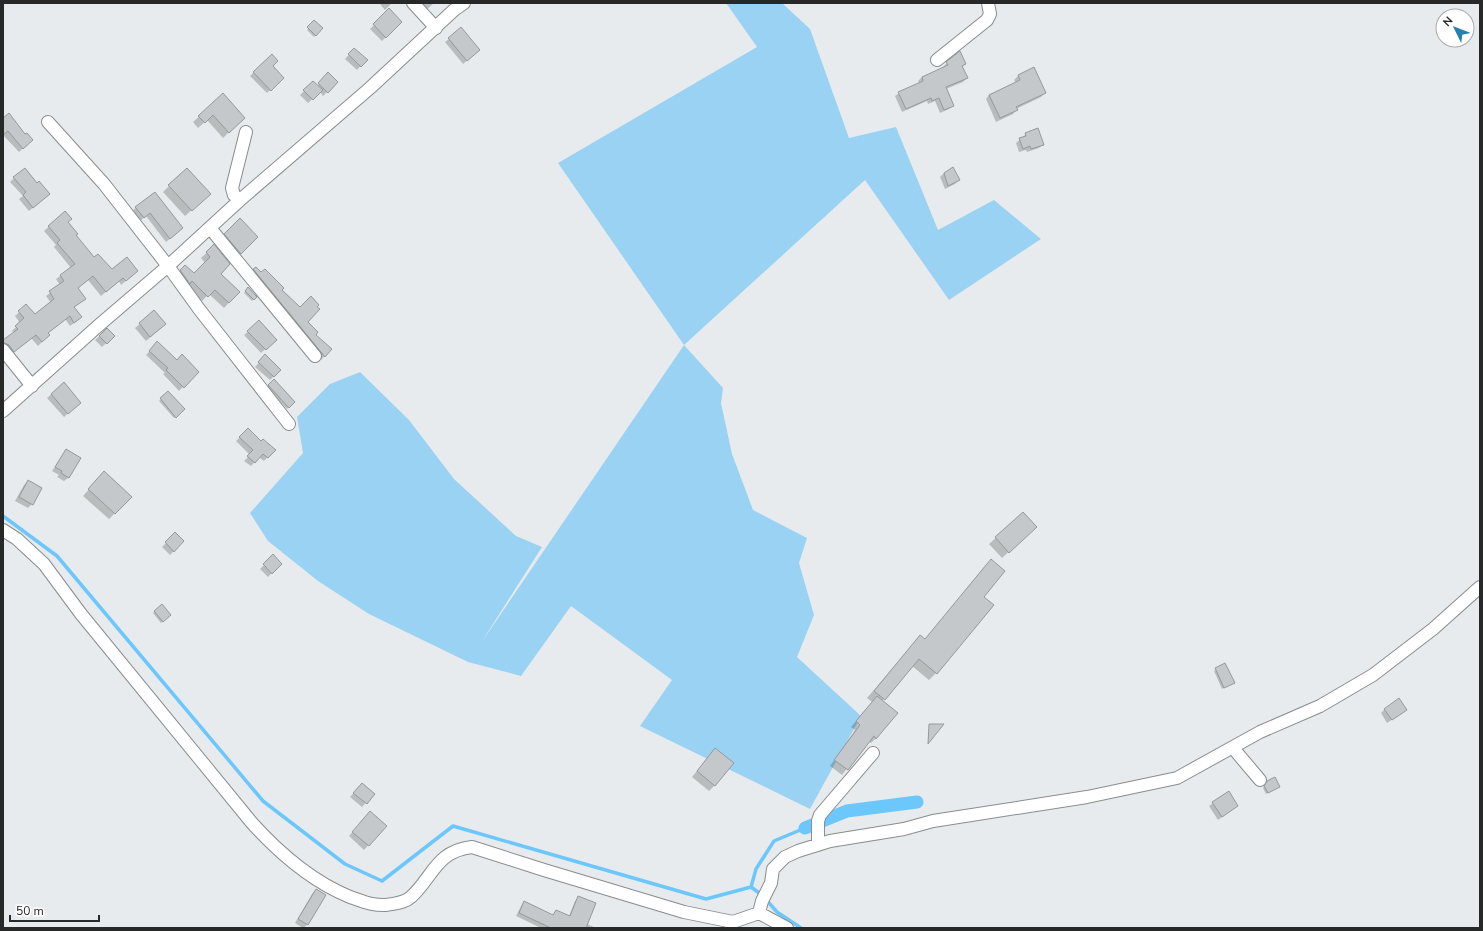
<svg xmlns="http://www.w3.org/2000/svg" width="1483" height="931" viewBox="0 0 1483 931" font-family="'Nunito Sans',sans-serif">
	<rect width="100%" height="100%" fill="#e8ebed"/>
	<path fill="#9ad2f4" d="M 726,3 L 782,3 L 810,29 L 849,138 L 896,127 L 938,230 L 994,200 L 1041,239 L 949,300 L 865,180 L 684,345 L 723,388 L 721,403 L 732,454 L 753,510 L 807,538 L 799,563 L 814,615 L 797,657 L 861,716 L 810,809 L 640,726 L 672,680 L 571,606 L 521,676 L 468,662 L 369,614 L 318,581 L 268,541 L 250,513 L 303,453 L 297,417 L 330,384 L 360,372 L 409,420 L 454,479 L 516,536 L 542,547 L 481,643 L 684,345 L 558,163 L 757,47 Z"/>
	<path fill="#0003" d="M 381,3 L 392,3 L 385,10 L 380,4 Z
		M 417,3 L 434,3 L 425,11 Z
		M 389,10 L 401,22 L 382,41 L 370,29 Z
		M 314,21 L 322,28 L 314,37 L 307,30 Z
		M 449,39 L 475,54 L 463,64 L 445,42 Z
		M 354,49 L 366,60 L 357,70 L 345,59 Z
		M 272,55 L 271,66 L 283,78 L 267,93 L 250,76 Z
		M 947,63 L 965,64 L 962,67 L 967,78 L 963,82 L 946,89 L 953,106 L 949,109 L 940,113 L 935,101 L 928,104 L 927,101 L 902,112 L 895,96 L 899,93 L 920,84 L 918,81 L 922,77 L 944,68 L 943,67 Z
		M 1033,69 L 1045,93 L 1041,97 L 1016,109 L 1016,110 L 1013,114 L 996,122 L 986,99 L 989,95 L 1016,83 L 1014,80 L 1018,76 Z
		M 328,74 L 337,82 L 323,96 L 320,92 L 308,103 L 300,95 L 313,82 L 317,86 Z
		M 223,95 L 238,123 L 223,138 L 207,120 L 198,128 L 193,122 Z
		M 3,119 L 25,136 L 28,144 L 19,152 L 3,135 Z
		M 1026,134 L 1042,144 L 1039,148 L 1027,152 L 1026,150 L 1019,152 L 1016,143 Z
		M 944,173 L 959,180 L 955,184 L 945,189 L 940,177 Z
		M 14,178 L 37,184 L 45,198 L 29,211 L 19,199 L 23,196 L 10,182 Z
		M 169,186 L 203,200 L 185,216 L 163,192 Z
		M 154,193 L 178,232 L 166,242 L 146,216 L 140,221 L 132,211 Z
		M 65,212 L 67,223 L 75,235 L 94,258 L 112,271 L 133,275 L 121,285 L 119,281 L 101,296 L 88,280 L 77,289 L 73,307 L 81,317 L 77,321 L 70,326 L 65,319 L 47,333 L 45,339 L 38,346 L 31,338 L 9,355 L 3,348 L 3,342 L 14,333 L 12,331 L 20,323 L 15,316 L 26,306 L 35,316 L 51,303 L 46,296 L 60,285 L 56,279 L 71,268 L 54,247 L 56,245 L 44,231 Z
		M 240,220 L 256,237 L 234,259 L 219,241 Z
		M 214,246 L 220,274 L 239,292 L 224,308 L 209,294 L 202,301 L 175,275 L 185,266 L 194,274 L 205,263 L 201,258 Z
		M 256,268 L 281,290 L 315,335 L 331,349 L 321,360 L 251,273 Z
		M 248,288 L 256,297 L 252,301 L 244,293 Z
		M 154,312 L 161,328 L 146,341 L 135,328 Z
		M 259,322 L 275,340 L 261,353 L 244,335 Z
		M 107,329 L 114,336 L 102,347 L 95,340 Z
		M 157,343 L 177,361 L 198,372 L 179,391 L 163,374 L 165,373 L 146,355 Z
		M 265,356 L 280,370 L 270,380 L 255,367 Z
		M 274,381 L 294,402 L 287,409 L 267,387 Z
		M 63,384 L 76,406 L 64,417 L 47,398 Z
		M 168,392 L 184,409 L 174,418 L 159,401 Z
		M 248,430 L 261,443 L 274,450 L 264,461 L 259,457 L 251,466 L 244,461 L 250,455 L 236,441 Z
		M 66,450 L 80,458 L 68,478 L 64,481 L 57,477 L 59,475 L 52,471 Z
		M 98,479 L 115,513 L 109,519 L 83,496 Z
		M 28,481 L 32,504 L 28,508 L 15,501 L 24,485 Z
		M 1023,513 L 1029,533 L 1002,558 L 989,544 Z
		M 175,534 L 183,541 L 170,555 L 162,547 Z
		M 273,556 L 280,564 L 268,577 L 260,569 Z
		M 983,597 L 993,605 L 936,673 L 929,680 L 912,666 L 882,701 L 876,738 L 871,743 L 868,741 L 842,775 L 830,766 L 855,730 L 851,727 L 872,702 L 867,698 L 914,643 L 925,640 Z
		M 162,606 L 170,615 L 161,623 L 153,613 Z
		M 1225,664 L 1232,684 L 1222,689 L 1214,671 Z
		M 1385,709 L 1402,713 L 1387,723 L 1381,713 Z
		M 709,756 L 715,785 L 709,791 L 692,777 Z
		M 1266,784 L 1279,787 L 1266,794 L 1263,788 Z
		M 358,788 L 374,794 L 362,807 L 350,797 Z
		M 1213,803 L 1237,806 L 1218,820 L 1209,806 Z
		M 366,817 L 385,826 L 364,850 L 349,836 Z
		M 316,890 L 307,925 L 303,928 L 295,923 L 312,894 Z
		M 579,897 L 587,924 L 596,928 L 541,928 L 516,916 L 521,906 L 524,902 L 552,916 L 556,911 L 569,916 L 575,901 Z"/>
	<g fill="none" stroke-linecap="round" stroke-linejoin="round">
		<path stroke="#6bc7fc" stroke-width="3.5" d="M 3,516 L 57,556 L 263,801 L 345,864 L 382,881 L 453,826 L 706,899 L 751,887 L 756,869 L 774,841 L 805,828
			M 751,887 L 762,895 L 777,912 L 801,928"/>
		<path stroke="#6bc7fc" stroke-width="13" d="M 805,828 L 847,811 L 917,802"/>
	</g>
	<path fill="#c4c8ca" stroke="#95999b" d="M 389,8 L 402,22 L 386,38 L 373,24 Z
		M 314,20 L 323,28 L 316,36 L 307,27 Z
		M 461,27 L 480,50 L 467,61 L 448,38 Z
		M 354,48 L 368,60 L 361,67 L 348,54 Z
		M 960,51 L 966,64 L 962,66 L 968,78 L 946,87 L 954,106 L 944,110 L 939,98 L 932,101 L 931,98 L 906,109 L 898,92 L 923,81 L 922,77 L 948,65 L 946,62 Z
		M 272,54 L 278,61 L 273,66 L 284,78 L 271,91 L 253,72 Z
		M 1034,67 L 1046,93 L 1016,107 L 1018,110 L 1000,118 L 989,95 L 1020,80 L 1018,75 Z
		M 328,72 L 338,82 L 328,93 L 318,83 Z
		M 313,81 L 323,90 L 313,100 L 303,90 Z
		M 223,93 L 245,118 L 229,133 L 213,115 L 205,123 L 198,116 Z
		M 9,113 L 25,134 L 27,133 L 33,140 L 23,149 L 8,131 L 3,135 L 3,118 Z
		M 1038,128 L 1044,145 L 1031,149 L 1030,146 L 1023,149 L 1019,138 L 1026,136 L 1025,133 Z
		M 953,167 L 960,180 L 948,186 L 944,173 Z
		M 25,168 L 37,183 L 39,181 L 50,194 L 33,208 L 23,195 L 26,192 L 13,177 Z
		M 187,168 L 211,194 L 192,211 L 168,185 Z
		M 155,192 L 183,228 L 170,239 L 150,213 L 144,218 L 135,207 Z
		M 65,211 L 72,219 L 68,222 L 78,234 L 76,235 L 94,257 L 98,254 L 112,269 L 127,257 L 138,271 L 126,281 L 123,278 L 106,292 L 93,276 L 78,288 L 86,299 L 74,307 L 82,317 L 74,323 L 70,316 L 48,333 L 50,335 L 42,342 L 36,335 L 14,352 L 9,345 L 4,343 L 3,340 L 18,329 L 15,326 L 24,318 L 18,311 L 26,304 L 35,314 L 54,299 L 49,291 L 64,281 L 60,275 L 75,264 L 57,243 L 60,240 L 48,226 Z
		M 240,218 L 258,237 L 241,254 L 224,234 Z
		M 214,244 L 230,264 L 221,274 L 240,292 L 229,303 L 215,290 L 208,297 L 192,281 L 190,284 L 180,270 L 185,265 L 194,273 L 210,257 L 206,252 Z
		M 256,267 L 261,272 L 265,269 L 284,288 L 282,290 L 300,307 L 311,296 L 319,305 L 317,307 L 320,309 L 308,322 L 318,332 L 316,335 L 332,349 L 325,357 L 253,269 Z
		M 248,287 L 257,297 L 254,300 L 245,291 Z
		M 154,310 L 166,324 L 150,337 L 139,323 Z
		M 259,320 L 277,340 L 266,350 L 247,331 Z
		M 107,328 L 115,336 L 107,344 L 99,336 Z
		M 157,341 L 177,360 L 182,354 L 199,372 L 184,388 L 166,370 L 168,368 L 149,351 Z
		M 265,354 L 281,370 L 274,377 L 258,362 Z
		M 274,379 L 295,402 L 289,408 L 268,385 Z
		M 64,382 L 81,403 L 68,414 L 51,394 Z
		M 168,391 L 185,409 L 176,418 L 160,398 Z
		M 248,428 L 261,441 L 263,439 L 276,450 L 268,458 L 263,454 L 255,463 L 247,456 L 253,450 L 239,437 Z
		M 66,449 L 81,458 L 69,478 L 61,473 L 62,471 L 55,467 Z
		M 104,471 L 132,497 L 115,514 L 88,489 Z
		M 28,480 L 42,488 L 33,505 L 19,497 Z
		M 1023,512 L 1037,527 L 1009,553 L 995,537 Z
		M 175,532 L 184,541 L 174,552 L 165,542 Z
		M 273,554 L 282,564 L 272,574 L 263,564 Z
		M 991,559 L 1005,571 L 984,597 L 994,605 L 937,674 L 919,659 L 885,700 L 874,691 L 920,635 L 925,639 Z
		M 162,604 L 171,615 L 163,622 L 154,611 Z
		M 1225,663 L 1235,683 L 1224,688 L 1215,668 Z
		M 877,696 L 898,713 L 876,739 L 874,736 L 848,770 L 834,760 L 860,725 L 856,721 Z
		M 1399,698 L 1407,710 L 1392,720 L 1384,709 Z
		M 929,724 L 944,724 L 928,744 Z
		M 715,748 L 734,763 L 715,786 L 697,771 Z
		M 1275,777 L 1280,787 L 1268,793 L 1264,786 L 1267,781 Z
		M 362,783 L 375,794 L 367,804 L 353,793 Z
		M 1229,791 L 1238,806 L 1222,817 L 1212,802 Z
		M 370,811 L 387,826 L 369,846 L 352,832 Z
		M 316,889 L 326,895 L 308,925 L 298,919 Z
		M 578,896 L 596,903 L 586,928 L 551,928 L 519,913 L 524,901 L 553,915 L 556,910 L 570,916 Z"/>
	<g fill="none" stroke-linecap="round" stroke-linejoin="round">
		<defs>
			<path id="minor" d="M 413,3 L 436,28
				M 937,60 L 987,20 L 990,14 L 988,3
				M 48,122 L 104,184 L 168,266 L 199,309 L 289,424
				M 240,200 L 234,195 L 232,188 L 246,132
				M 210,228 L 315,356
				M 3,350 L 32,386
				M 3,411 L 98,326 L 168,266 L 240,200 L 370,88 L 454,10 L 464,3
				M 3,530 L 17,539 L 44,564 L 81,614 L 252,823 C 280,854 311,881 350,897 C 365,902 370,905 385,905 C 394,904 404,903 411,897 C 433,877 436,851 472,847 L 544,870 L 684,912 L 733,922 L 759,913 L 762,901 L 771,883 L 773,869 L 785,857 L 798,851 L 830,841 L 904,829 L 933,821 L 1087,797 L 1177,778 L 1260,732 L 1320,706 L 1373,675 L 1433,629 L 1480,587
				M 1233,748 L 1260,780
				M 818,845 L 818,821 L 820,815 L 873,753
				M 759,913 L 787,928"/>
		</defs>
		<use href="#minor" stroke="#898d8f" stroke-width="14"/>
		<use href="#minor" stroke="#fff" stroke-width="12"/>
	</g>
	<rect width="1483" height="931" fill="none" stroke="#272929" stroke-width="8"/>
	<g transform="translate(1455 28) rotate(313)"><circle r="19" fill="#ffffff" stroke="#a9a9a9"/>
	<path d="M0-3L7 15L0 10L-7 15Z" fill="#2781af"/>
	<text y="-6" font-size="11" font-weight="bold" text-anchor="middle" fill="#272929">N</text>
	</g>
	<path d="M10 915v6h89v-6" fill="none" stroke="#272929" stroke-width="2"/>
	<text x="16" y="915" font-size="12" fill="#272929" stroke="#ffffff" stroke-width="3" paint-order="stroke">50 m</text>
</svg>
